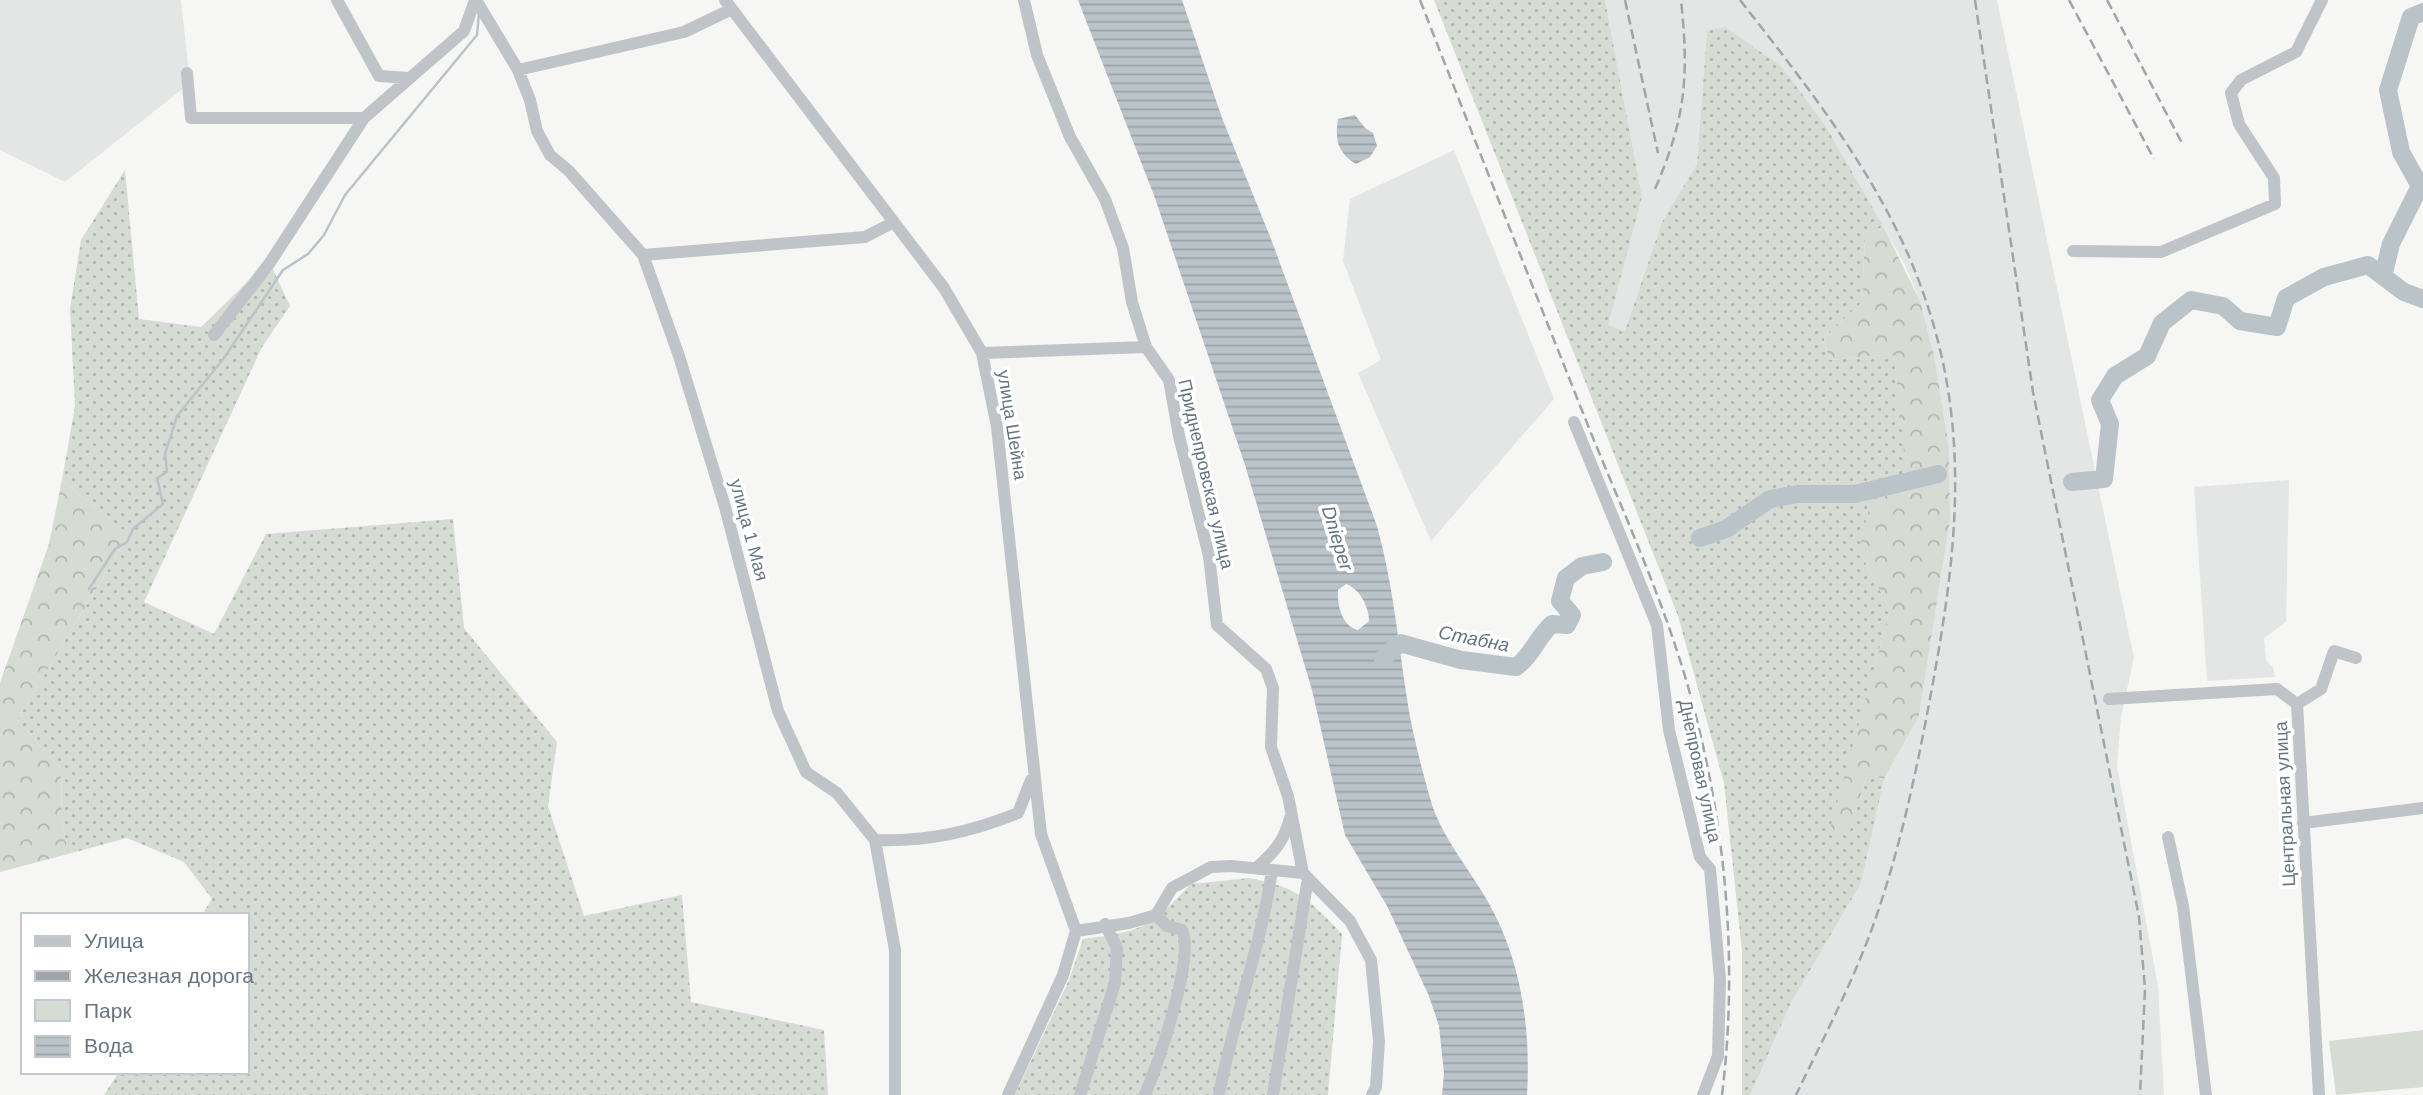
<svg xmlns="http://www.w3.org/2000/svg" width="2423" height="1095" viewBox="0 0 2423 1095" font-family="Arial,sans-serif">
	<defs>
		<pattern id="green-dots" width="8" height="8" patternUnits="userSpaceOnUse" patternTransform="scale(1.75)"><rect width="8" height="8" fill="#d6dbd3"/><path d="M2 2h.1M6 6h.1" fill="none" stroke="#b1b6b1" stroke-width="1.8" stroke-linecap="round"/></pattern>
		<pattern id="forest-crowns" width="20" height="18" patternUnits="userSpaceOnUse" patternTransform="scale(1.75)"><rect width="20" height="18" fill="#d6dbd3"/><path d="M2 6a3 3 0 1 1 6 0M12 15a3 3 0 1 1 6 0" fill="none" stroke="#b1b6b1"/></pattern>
		<pattern id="water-rules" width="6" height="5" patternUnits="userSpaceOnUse" patternTransform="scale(1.75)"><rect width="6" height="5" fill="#b9c3c8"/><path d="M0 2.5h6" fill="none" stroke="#9aa3a8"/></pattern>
	</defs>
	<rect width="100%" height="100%" fill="#f6f6f4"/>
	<path fill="#e4e5e5" d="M 0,0 L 181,0 L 190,83 L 65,182 L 0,150 Z
		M 1605,0 L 1997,0 L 2134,658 L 2121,717 L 2117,766 L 2158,986 L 2164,1095 L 1750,1095 L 1792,1001 L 1861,883 L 1884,779 L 1919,716 L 1950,519 L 1949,448 L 1934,355 L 1920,301 L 1906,267 L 1825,125 L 1782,67 L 1707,31 L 1697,164 L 1662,222 L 1625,331 L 1607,325 L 1642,197 Z
		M 1454,150 L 1554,399 L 1431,541 L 1358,373 L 1381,360 L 1343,261 L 1350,199 Z
		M 2289,480 L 2286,622 L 2264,638 L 2266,660 L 2273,667 L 2275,677 L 2207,681 L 2194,487 Z"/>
	<path fill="url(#green-dots)" d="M 1434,0 L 1605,0 L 1642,197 L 1608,325 L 1625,331 L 1662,222 L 1697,164 L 1707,31 L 1725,27 L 1782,67 L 1825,125 L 1883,226 L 1865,238 L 1862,302 L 1824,338 L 1829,360 L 1894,354 L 1908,481 L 1859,550 L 1890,610 L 1830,832 L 1849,833 L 1867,774 L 1884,779 L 1861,883 L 1792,1001 L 1750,1095 L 1742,1095 L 1742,951 L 1724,783 L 1678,616 Z
		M 125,170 L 139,319 L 201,327 L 269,261 L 290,306 L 262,347 L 144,602 L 214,634 L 266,534 L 453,519 L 464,628 L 557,742 L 548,806 L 584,916 L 682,895 L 691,1002 L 824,1030 L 828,1095 L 104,1095 L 119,1072 L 247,1072 L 247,915 L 202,915 L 212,899 L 184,862 L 127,838 L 68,854 L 62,820 L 61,769 L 17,720 L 129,535 L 62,480 L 75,406 L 70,308 L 81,240 Z
		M 1248,878 C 1298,887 1308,899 1342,934 L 1328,1095 L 1015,1095 L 1069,980 L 1083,939 C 1144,931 1149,928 1191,884 Z"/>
	<path fill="url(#forest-crowns)" d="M 1883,226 L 1920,301 L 1934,355 L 1949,448 L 1950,519 L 1919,716 L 1884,779 L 1867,774 L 1849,834 L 1829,832 L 1890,610 L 1859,550 L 1874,488 L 1907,481 L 1894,354 L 1829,360 L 1824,338 L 1862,302 L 1865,238 Z
		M 62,480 L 129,535 L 17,720 L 61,769 L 62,820 L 68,854 L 0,872 L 0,683 L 49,544 Z"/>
	<path fill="#d6dbd3" d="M 2423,1030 L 2423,1087 L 2336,1095 L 2329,1041 Z"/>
	<path fill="url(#water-rules)" fill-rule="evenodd" d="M 1078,0 L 1182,0 L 1222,118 L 1271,239 L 1377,526 C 1393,583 1398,641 1407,699 C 1412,732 1421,766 1430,798 C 1440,835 1468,867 1487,900 C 1521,958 1531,1028 1527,1095 L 1442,1095 L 1444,1073 L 1439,1026 L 1429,996 L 1387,906 L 1345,835 L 1312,690 L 1245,465 L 1155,198 ZM 1346,584 C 1360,589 1369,607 1369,621 L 1358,630 C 1342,626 1337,606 1338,590 Z
		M 1355,115 L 1365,128 L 1373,133 L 1377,146 L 1370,157 L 1356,164 C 1337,152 1335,140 1338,119 Z"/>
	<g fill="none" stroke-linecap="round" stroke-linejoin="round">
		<path stroke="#b9c3c8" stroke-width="2.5" d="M 89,589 L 115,549 L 127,542 L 133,529 L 163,504 L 157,478 L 167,472 L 165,454 L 177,416 L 224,358 L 283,270 L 308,254 L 324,235 L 345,195 L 477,35 L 479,13"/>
		<path stroke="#b9c3c8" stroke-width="18" d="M 2383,276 L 2391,244 L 2420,186 L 2401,152 L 2388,90 L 2411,17 L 2423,12
			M 2072,482 L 2104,479 L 2110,424 L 2100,400 L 2115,376 L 2147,356 L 2162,323 L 2191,300 L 2223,306 L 2240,321 L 2277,327 L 2286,298 L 2324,277 L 2368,265 L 2404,292 L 2423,299
			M 1700,538 L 1726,529 L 1770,499 L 1797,494 L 1855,494 L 1938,474
			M 1383,658 L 1400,643 L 1461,660 L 1516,667 C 1532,656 1537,637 1552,624 L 1567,625 L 1572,615 L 1560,601 L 1566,578 L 1582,566 L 1603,562"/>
		<path stroke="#c0c3c7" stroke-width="12" d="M 337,0 L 379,76 L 409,78
			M 476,0 L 518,70 L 530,100 L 537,131 L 550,155 L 569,171 L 643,255 L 679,356 L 725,507 L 778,711 L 806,772 L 837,793 L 875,840 L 895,950 L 895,1095
			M 725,0 L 944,288 L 982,353 L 997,427 L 1041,834 L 1076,931
			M 1024,0 L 1037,55 L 1070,137 L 1105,199 L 1123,248 L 1132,302 L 1146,347 L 1169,380 L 1179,436 L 1209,556 L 1217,625 L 1266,669 L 1273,688 L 1271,747 L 1288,796 L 1303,873
			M 518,70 L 684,32 L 732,9
			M 187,73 L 191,118 L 364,118
			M 2073,251 L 2161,252 L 2275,204 L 2274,178 L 2239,124 L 2231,93 L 2241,80 L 2296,52 L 2322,0
			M 643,255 L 865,237 L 894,222
			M 214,335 L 269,264 L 364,118 L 464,31 L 475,0
			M 982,353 L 1146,347
			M 1574,422 L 1657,625 L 1669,730 L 1700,857 L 1710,869 L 1720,979 L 1718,1056 L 1703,1095
			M 2109,699 L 2277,689 L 2297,704
			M 2297,704 L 2319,1095
			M 2297,704 L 2321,689 L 2334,651 L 2356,658
			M 2303,823 L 2423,808
			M 2168,837 L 2183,906 L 2206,1095
			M 875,840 C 926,842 971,832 1018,813 L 1031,780
			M 1256,868 C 1274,853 1284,841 1290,818
			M 1076,931 L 1129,923 L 1156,915 L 1172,888 L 1211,867 L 1231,866 L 1303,873 L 1350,921 L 1371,960 L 1379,1041 L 1376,1087 L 1372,1095
			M 1008,1095 L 1063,975 L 1076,931
			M 1080,1095 L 1115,983 L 1117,948 L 1105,924
			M 1145,1095 C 1158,1063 1195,958 1182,930 L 1167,926 L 1156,915
			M 1219,1095 C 1233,1019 1261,947 1272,870
			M 1273,1095 L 1308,878"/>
		<path stroke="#9fa5ab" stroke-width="2.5" stroke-dasharray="10 5" stroke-linecap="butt" d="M 1420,0 C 1473,136 1527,272 1581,408 C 1617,499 1660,590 1687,683 C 1725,816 1739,958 1722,1095
			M 1625,0 L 1658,153
			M 1740,0 C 1812,92 1889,189 1926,301 C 1973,439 1955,566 1929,704 C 1915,778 1899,852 1874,923 C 1853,982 1823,1039 1796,1095
			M 1975,0 L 2033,392 L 2139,917 L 2145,989 L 2140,1095
			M 2069,0 L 2154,159
			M 2107,0 L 2183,145
			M 1655,189 C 1686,117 1689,77 1681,0"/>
	</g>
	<g text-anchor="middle" stroke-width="7" stroke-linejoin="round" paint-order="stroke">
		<g font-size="18" fill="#677583" stroke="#fff">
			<text transform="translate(1012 425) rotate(81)" y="6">улица Шейна</text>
			<text transform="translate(1206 474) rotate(77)" y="6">Приднепровская улица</text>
			<text transform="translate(749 530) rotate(75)" y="6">улица 1 Мая</text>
			<text transform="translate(1700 771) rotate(78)" y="6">Днепровая улица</text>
			<text transform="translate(2285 804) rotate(-93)" y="6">Центральная улица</text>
		</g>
		<g font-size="19" font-style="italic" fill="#63767f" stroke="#fff">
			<text transform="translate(1338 538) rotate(73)" y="7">Dnieper</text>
			<text transform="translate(1474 638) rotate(11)" y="7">Стабна</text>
		</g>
	</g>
	<rect x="21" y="913" width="228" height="161" fill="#ffffff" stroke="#c2c8cd" stroke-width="2"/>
	<rect x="35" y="936" width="35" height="10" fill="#c0c3c7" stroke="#c2c8cd" stroke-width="2"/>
	<text x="84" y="948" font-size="21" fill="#677583">Улица</text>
	<rect x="35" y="971" width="35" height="10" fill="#9fa5ab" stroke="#c2c8cd" stroke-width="2"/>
	<text x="84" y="983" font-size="21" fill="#677583">Железная дорога</text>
	<rect x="35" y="1000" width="35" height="21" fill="#d6dbd3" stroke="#c2c8cd" stroke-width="2"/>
	<text x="84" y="1018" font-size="21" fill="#677583">Парк</text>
	<rect x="35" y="1036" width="35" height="21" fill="url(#water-rules)" stroke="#c2c8cd" stroke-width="2"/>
	<text x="84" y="1053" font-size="21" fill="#677583">Вода</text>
</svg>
